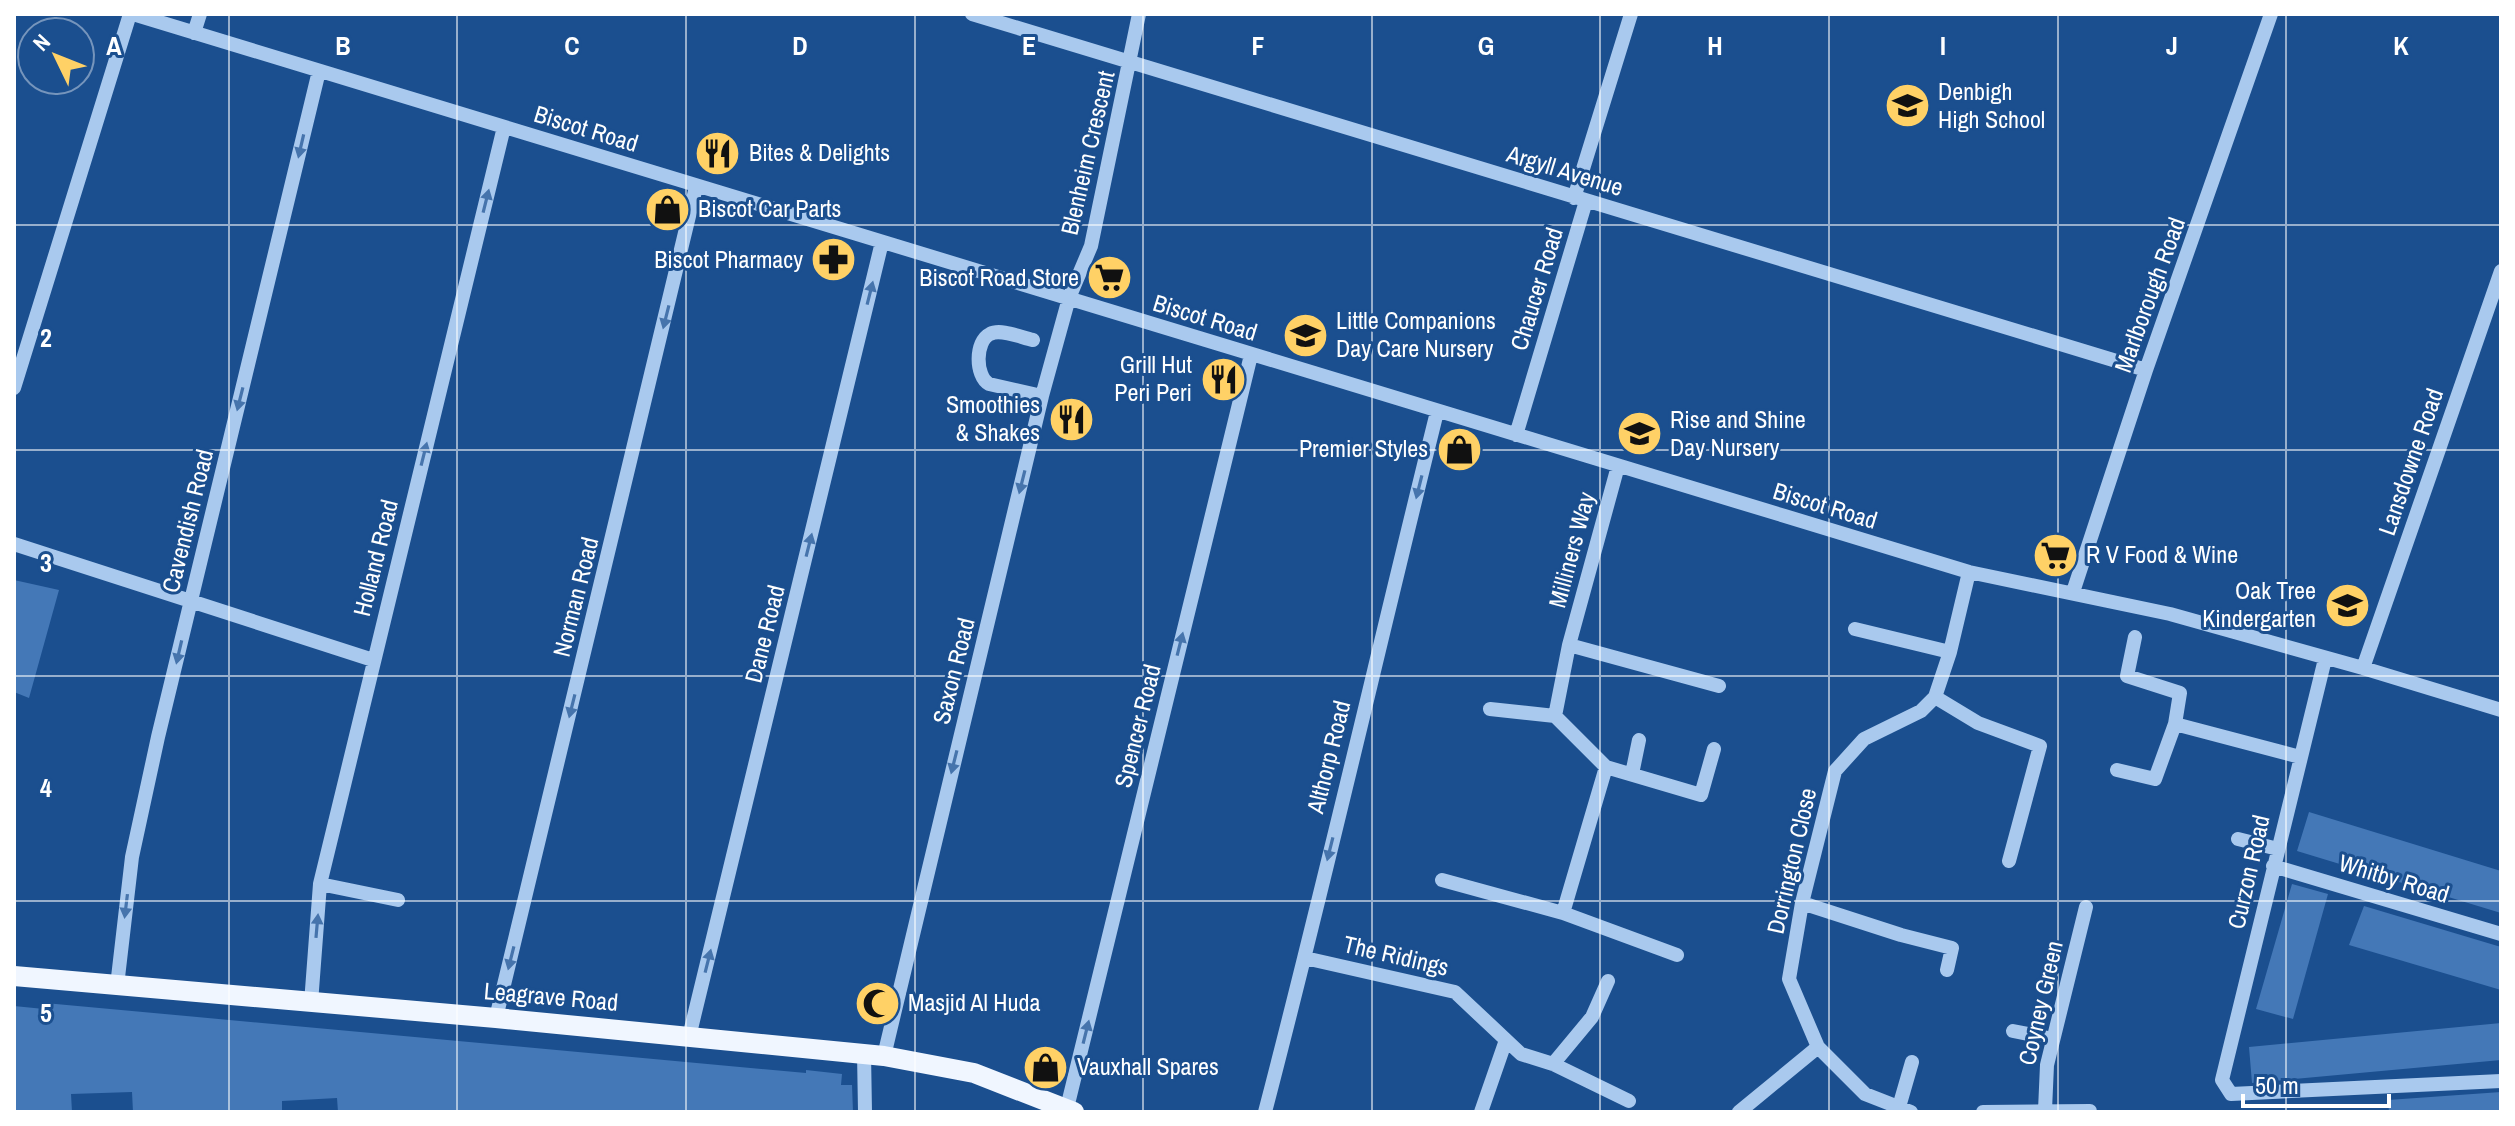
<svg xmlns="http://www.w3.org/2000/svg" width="2515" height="1126" viewBox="0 0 2515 1126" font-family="'Archivo Narrow',sans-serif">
	<rect width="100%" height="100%" fill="#1b4f8f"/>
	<path fill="#4478b7" d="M 14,580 L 59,590 L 29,698 L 14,692 Z
		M 2309,812 L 2501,871 L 2501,913 L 2297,851 Z
		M 2292,884 L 2328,894 L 2293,1019 L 2256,1009 Z
		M 2364,906 L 2501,947 L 2501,990 L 2349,945 Z
		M 45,1003 L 806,1073 L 806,1070 L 842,1074 L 841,1085 L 852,1085 L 853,1112 L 338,1112 L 337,1098 L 282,1101 L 282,1112 L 133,1112 L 132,1092 L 71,1094 L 72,1112 L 14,1112 L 14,1006 L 44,1009 Z
		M 2501,1023 L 2501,1060 L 2252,1083 L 2249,1047 Z
		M 2501,1092 L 2501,1112 L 2389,1112 L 2388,1100 Z"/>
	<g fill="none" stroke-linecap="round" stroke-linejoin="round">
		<path stroke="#a9c9ee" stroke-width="14" d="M 133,14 L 1969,572 L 2170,614 L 2363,668 L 2501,710
			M 972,14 L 2146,370
			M 194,33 L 200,14
			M 1574,198 L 1631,14
			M 1033,340 C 1022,338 1001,328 990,334 C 975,341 975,376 989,384 L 1042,396
			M 14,388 L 130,14
			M 1516,435 L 1586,201
			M 1618,466 L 1569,645 L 1555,716 L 1606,767 L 1701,795 L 1714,749
			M 14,544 L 373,660
			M 2073,592 L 2146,370 L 2271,14
			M 1855,629 L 1950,652
			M 2135,637 L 2127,676 L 2180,693 L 2175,724 L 2300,757
			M 1569,645 L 1719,686
			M 2325,659 L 2222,1080 L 2231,1094 L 2501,1081
			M 2363,668 L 2501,271
			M 1935,697 L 1978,723 L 2040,746 L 2009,861
			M 1490,709 L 1555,716
			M 2117,770 L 2155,779 L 2175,724
			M 1632,774 L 1639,740
			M 2238,839 L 2278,849
			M 2273,866 L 2501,934
			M 1442,880 L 1563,913 L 1677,955
			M 320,884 L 398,900
			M 1802,903 L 1901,935 L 1952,948 L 1947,970
			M 1563,913 L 1606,767
			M 1305,958 L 1455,992 L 1521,1054 L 1553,1064 L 1629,1101
			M 117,986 L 132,857 L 158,737 L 319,71
			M 311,1003 L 320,884 L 504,127
			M 496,1018 L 696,187
			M 2013,1031 L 2053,1039
			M 689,1037 L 882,242
			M 864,1053 L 865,1112
			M 884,1056 L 1042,396 L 1069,298 L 1091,246 L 1139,14
			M 1553,1064 L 1592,1017 L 1608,981
			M 1899,1107 L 1912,1062
			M 1067,1108 L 1251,355
			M 2045,1110 L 2047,1065 L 2086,907
			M 1265,1112 C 1326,879 1379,645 1437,412
			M 1481,1112 L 1506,1040
			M 1739,1112 L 1818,1047
			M 1911,1112 L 1865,1094 L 1818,1047 L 1789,979 L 1802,903 L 1835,771 L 1864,739 L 1921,711 L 1935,697 L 1950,652 L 1969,572
			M 1983,1112 L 2090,1111"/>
		<path stroke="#f0f6ff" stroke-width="20" d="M 14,976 L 496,1018 L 884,1056 L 974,1073 L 1074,1112"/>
	</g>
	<defs><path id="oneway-solid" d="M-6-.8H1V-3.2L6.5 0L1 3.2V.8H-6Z" transform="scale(2)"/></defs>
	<g fill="#4674ac">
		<use href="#oneway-solid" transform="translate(301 146) rotate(103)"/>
		<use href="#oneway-solid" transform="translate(486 201) rotate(-76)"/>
		<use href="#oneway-solid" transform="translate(870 293) rotate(-76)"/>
		<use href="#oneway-solid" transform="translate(666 317) rotate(104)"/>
		<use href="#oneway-solid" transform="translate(240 399) rotate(104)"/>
		<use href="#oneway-solid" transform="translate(424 454) rotate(-76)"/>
		<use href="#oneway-solid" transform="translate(1022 482) rotate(104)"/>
		<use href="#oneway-solid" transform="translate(1419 487) rotate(104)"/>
		<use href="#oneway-solid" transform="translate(809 545) rotate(-76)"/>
		<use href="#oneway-solid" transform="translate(1180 644) rotate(-76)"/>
		<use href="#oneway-solid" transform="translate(179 652) rotate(103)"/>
		<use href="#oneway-solid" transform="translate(572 706) rotate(104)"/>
		<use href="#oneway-solid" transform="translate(954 762) rotate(104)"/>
		<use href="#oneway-solid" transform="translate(1330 849) rotate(104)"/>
		<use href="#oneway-solid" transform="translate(126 906) rotate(97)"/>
		<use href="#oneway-solid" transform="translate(317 926) rotate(-85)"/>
		<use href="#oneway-solid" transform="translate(511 958) rotate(104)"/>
		<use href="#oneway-solid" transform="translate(708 961) rotate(-76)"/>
		<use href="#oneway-solid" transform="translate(1086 1032) rotate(-76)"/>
	</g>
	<path fill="none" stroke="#fff" stroke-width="2" stroke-opacity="0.55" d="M 229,14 L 229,1112M 457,14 L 457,1112M 686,14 L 686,1112M 915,14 L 915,1112M 1143,14 L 1143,1112M 1372,14 L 1372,1112M 1600,14 L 1600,1112M 1829,14 L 1829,1112M 2058,14 L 2058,1112M 2286,14 L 2286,1112M 14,225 L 2501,225M 14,450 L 2501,450M 14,676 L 2501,676M 14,901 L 2501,901"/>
	<defs>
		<symbol id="school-disc" viewBox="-11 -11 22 22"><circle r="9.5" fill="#ffd166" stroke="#1b4f8f"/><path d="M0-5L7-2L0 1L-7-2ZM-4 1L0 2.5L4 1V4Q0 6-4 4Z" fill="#111"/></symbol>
		<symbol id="restaurant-disc" viewBox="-11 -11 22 22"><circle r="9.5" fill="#ffd166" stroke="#1b4f8f"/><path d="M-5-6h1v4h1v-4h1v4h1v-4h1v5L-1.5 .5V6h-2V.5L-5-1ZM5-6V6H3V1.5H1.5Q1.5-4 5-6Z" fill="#111"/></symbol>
		<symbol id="shop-disc" viewBox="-11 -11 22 22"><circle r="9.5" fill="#ffd166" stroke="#1b4f8f"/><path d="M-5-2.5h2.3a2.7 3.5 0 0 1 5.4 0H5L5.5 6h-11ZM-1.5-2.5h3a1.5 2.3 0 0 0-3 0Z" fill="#111"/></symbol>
		<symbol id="pharmacy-disc" viewBox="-11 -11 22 22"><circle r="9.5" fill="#ffd166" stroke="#1b4f8f"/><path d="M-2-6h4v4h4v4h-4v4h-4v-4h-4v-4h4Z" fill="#111"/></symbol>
		<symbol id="supermarket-disc" viewBox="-11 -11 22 22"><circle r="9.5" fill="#ffd166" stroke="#1b4f8f"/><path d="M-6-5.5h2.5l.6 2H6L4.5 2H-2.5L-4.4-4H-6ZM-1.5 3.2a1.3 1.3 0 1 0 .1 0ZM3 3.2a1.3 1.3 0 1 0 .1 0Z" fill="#111"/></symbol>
		<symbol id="mosque-disc" viewBox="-11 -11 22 22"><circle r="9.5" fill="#ffd166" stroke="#1b4f8f"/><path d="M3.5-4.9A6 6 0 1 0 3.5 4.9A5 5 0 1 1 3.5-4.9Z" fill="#111"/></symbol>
	</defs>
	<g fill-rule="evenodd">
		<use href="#school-disc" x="1882" y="80" width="51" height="51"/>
		<use href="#restaurant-disc" x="692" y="128" width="51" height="51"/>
		<use href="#shop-disc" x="642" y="184" width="51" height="51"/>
		<use href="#pharmacy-disc" x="808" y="234" width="51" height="51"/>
		<use href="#supermarket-disc" x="1084" y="252" width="51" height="51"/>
		<use href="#school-disc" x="1280" y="310" width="51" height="51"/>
		<use href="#restaurant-disc" x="1198" y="354" width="51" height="51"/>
		<use href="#restaurant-disc" x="1046" y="394" width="51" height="51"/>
		<use href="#school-disc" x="1614" y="408" width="51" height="51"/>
		<use href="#shop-disc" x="1434" y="424" width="51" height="51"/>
		<use href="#supermarket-disc" x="2030" y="530" width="51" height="51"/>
		<use href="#school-disc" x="2322" y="580" width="51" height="51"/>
		<use href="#mosque-disc" x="852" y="978" width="51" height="51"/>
		<use href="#shop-disc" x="1020" y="1042" width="51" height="51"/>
	</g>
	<g text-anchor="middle" stroke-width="6" stroke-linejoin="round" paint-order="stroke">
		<g font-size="24" fill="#fff" stroke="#1b4f8f" text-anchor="start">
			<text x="1938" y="100">Denbigh<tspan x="1938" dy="28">High School</tspan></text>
			<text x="749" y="161">Bites &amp; Delights</text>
			<text x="698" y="217">Biscot Car Parts</text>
			<text x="803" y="268" text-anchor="end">Biscot Pharmacy</text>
			<text x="1079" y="286" text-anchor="end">Biscot Road Store</text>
			<text x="1336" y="329">Little Companions<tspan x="1336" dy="28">Day Care Nursery</tspan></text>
			<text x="1192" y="373" text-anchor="end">Grill Hut<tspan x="1192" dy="28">Peri Peri</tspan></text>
			<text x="1040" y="413" text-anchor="end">Smoothies<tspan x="1040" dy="28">&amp; Shakes</tspan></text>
			<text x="1670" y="428">Rise and Shine<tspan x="1670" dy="28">Day Nursery</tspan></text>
			<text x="1428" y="457" text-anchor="end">Premier Styles</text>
			<text x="2086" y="563">R V Food &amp; Wine</text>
			<text x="2316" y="599" text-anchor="end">Oak Tree<tspan x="2316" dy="28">Kindergarten</tspan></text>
			<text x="908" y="1011">Masjid Al Huda</text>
			<text x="1077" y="1075">Vauxhall Spares</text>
		</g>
		<g font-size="24" fill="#fff" stroke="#1b4f8f">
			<text transform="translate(586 129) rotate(17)" y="8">Biscot Road</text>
			<text transform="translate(1088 153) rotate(-77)" y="8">Blenheim Crescent</text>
			<text transform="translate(1565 171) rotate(17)" y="8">Argyll Avenue</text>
			<text transform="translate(1537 289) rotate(-73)" y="8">Chaucer Road</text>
			<text transform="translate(2150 295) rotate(-70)" y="8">Marlborough Road</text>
			<text transform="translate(1205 318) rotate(17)" y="8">Biscot Road</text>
			<text transform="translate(2411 462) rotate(-71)" y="8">Lansdowne Road</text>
			<text transform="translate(1825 506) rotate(17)" y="8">Biscot Road</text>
			<text transform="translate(188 521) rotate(-76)" y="8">Cavendish Road</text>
			<text transform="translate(1572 550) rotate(-75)" y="8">Milliners Way</text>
			<text transform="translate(376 558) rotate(-76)" y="8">Holland Road</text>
			<text transform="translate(576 597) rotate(-76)" y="8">Norman Road</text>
			<text transform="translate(765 634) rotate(-76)" y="8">Dane Road</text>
			<text transform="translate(954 671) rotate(-76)" y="8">Saxon Road</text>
			<text transform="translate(1138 726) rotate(-76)" y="8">Spencer Road</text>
			<text transform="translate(1329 757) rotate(-76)" y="8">Althorp Road</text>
			<text transform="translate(1792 861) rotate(-77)" y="8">Dorrington Close</text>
			<text transform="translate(2249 872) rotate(-77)" y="8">Curzon Road</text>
			<text transform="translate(2394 879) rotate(17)" y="8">Whitby Road</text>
			<text transform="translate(1396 956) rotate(13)" y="8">The Ridings</text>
			<text transform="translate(551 997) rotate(5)" y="8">Leagrave Road</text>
			<text transform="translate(2041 1003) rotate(-77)" y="8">Coyney Green</text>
		</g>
	</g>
	<g font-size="26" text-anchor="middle" font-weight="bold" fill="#fff" stroke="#1b4f8f" stroke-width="6" stroke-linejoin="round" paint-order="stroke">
		<text x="114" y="55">A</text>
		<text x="343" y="55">B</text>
		<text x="572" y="55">C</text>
		<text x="800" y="55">D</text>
		<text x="1029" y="55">E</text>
		<text x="1258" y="55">F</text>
		<text x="1486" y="55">G</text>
		<text x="1715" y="55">H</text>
		<text x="1943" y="55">I</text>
		<text x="2172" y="55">J</text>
		<text x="2401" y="55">K</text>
		<text x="46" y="347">2</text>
		<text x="46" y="572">3</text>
		<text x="46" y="797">4</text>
		<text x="46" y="1022">5</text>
	</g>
	<rect width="2515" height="1126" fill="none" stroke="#ffffff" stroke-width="32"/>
	<g transform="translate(56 56) rotate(313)"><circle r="38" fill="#1b4f8f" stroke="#7695bc" stroke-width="2"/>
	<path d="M0-6L14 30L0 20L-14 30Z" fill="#ffd166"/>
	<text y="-12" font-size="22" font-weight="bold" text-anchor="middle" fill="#ffffff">N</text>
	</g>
	<path d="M2243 1094v12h146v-12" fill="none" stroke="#ffffff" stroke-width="4"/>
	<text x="2255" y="1094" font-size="24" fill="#ffffff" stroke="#1b4f8f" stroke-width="6" paint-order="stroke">50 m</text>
</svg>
